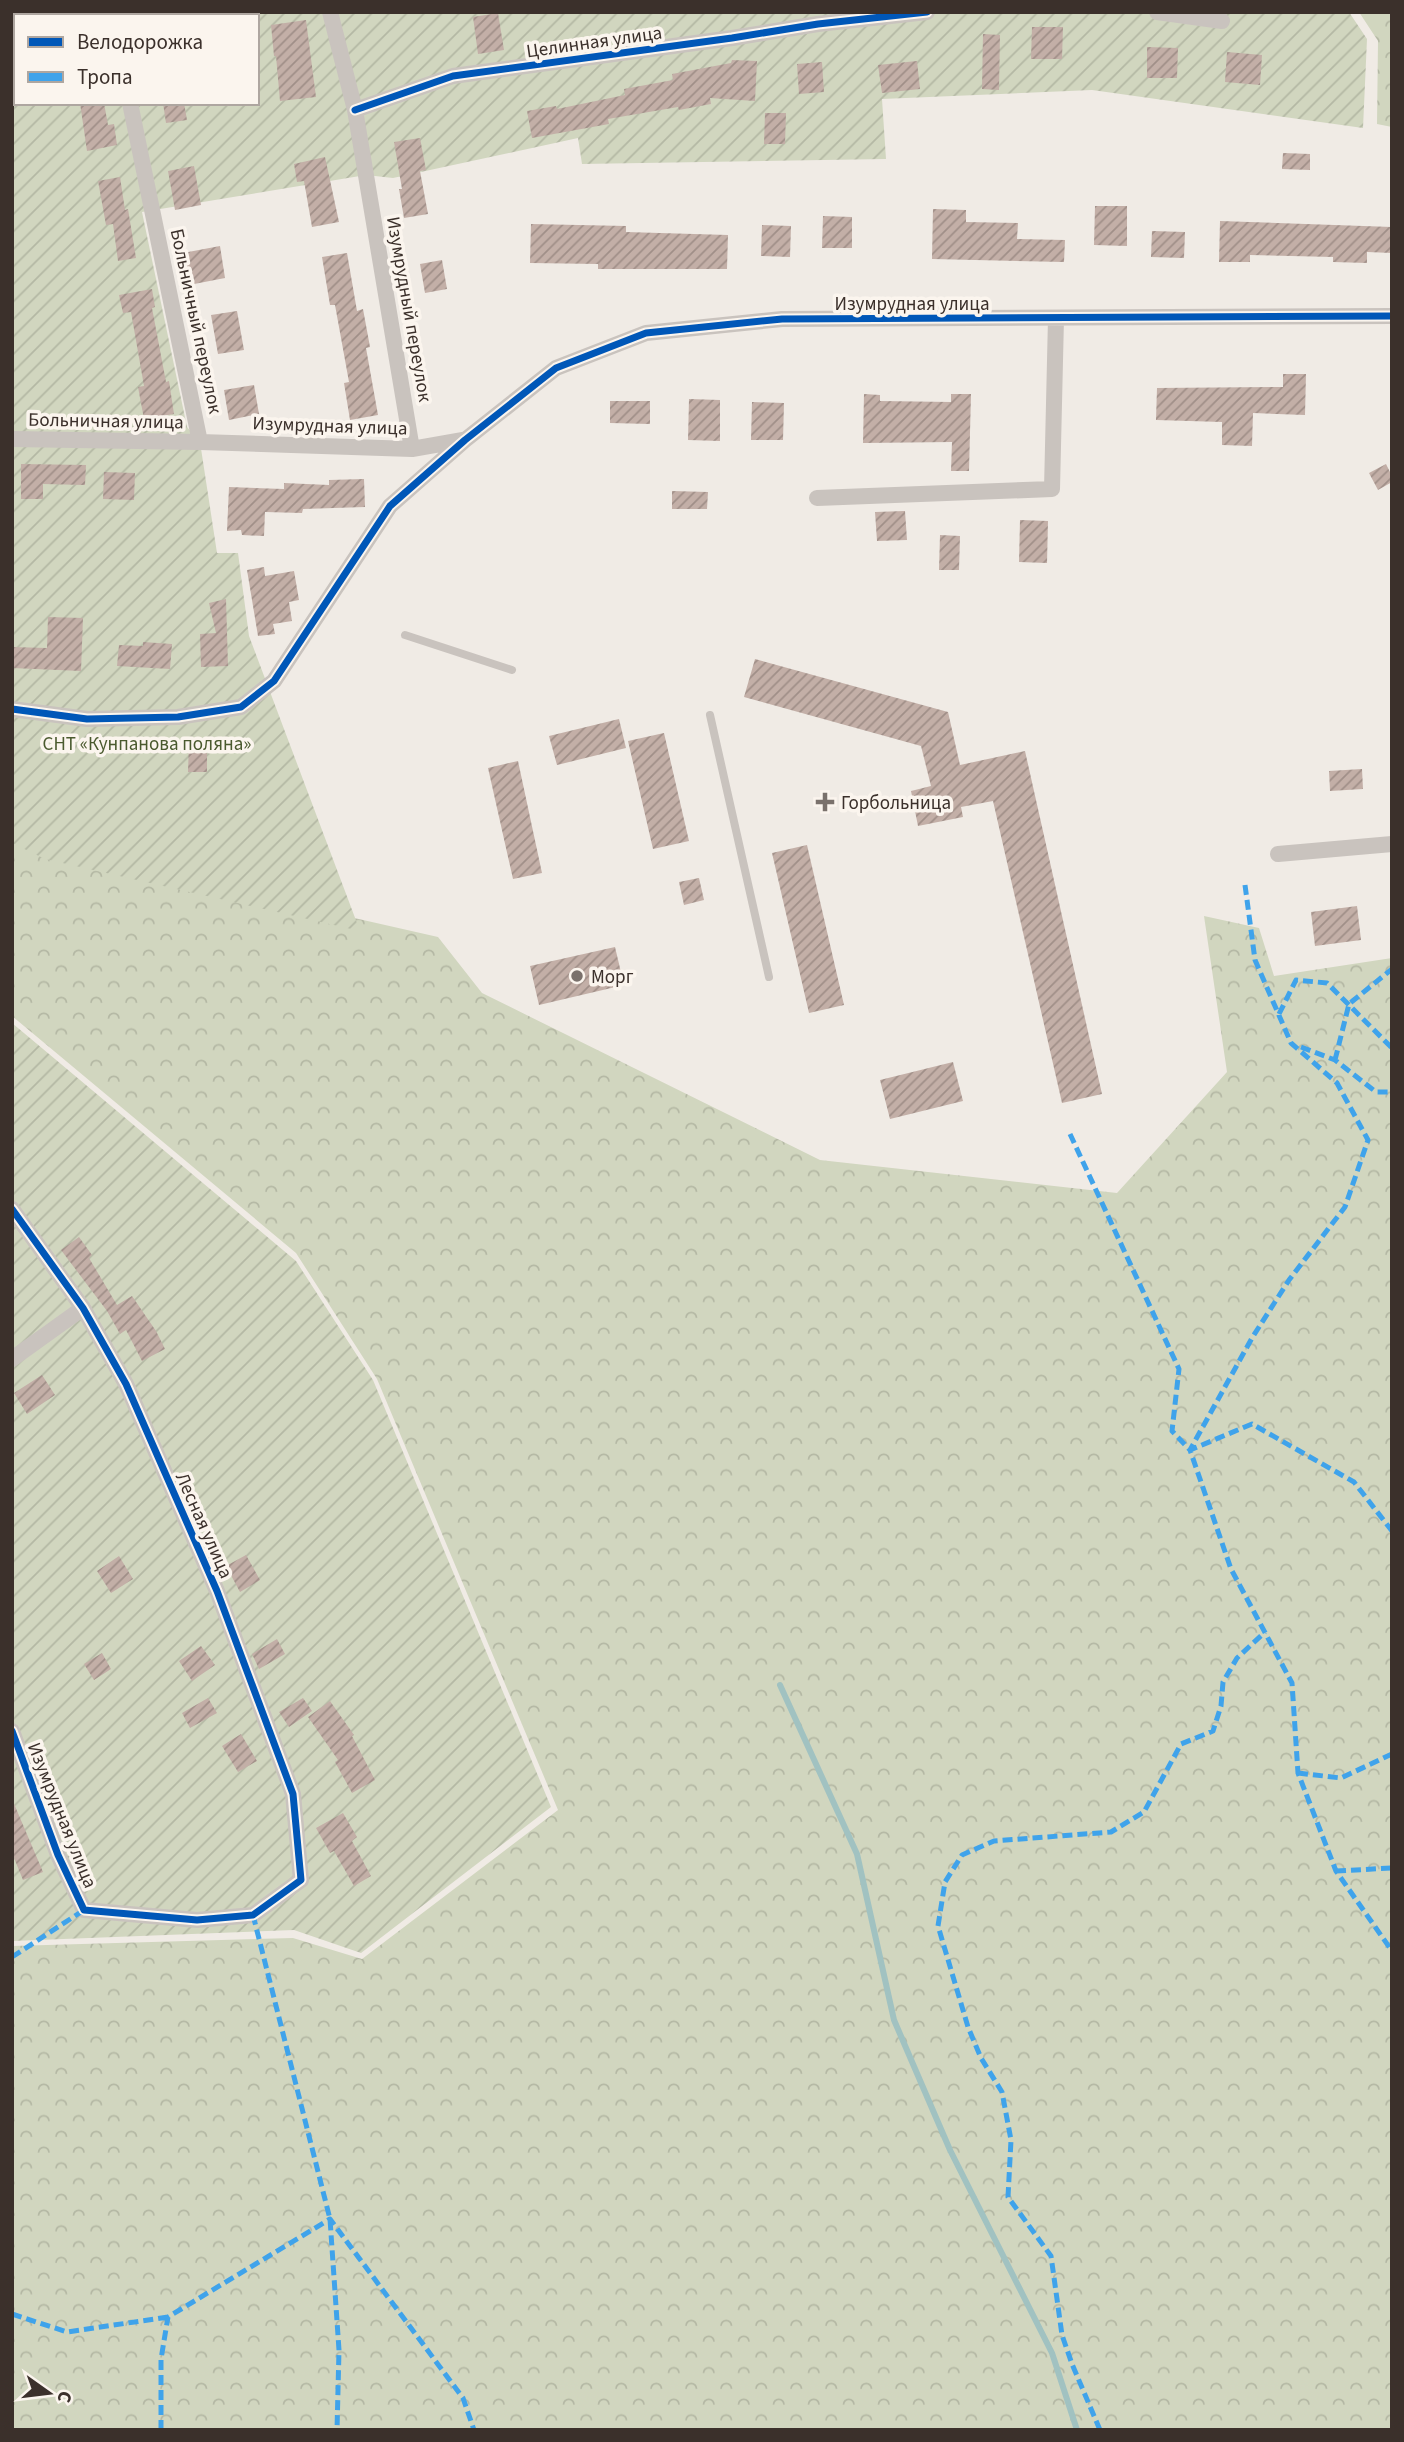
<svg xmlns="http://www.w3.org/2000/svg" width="1404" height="2442" viewBox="0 0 1404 2442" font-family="'Source Sans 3',sans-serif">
	<defs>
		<pattern id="forest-crowns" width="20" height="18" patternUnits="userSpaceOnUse" patternTransform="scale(1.75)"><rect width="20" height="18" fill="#d1d6bf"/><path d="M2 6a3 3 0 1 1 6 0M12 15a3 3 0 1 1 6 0" fill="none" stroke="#b4b8a4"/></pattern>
		<pattern id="garden-furrows" width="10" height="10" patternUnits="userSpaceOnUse" patternTransform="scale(1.75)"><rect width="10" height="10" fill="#d1d6bf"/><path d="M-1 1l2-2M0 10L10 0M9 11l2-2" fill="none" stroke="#b4b8a4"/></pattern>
		<pattern id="building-hatch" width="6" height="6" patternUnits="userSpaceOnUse" patternTransform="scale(1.75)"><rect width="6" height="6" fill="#c3afa7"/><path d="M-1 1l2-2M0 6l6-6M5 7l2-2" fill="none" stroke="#a08f88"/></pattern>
	</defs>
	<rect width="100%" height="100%" fill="#f0ebe5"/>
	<path fill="url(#forest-crowns)" d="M 1359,12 L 1392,12 L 1392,127 L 1377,124 L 1378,41 Z
		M 12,831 L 45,848 L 438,937 L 482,993 L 820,1160 L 1117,1193 L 1227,1072 L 1204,916 L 1259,928 L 1274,976 L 1392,958 L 1392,2430 L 12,2430 L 12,1946 L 293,1938 L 362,1959 L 558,1810 L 377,1379 L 296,1253 L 12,1016 Z"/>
	<path fill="url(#garden-furrows)" fill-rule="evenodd" d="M 12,12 L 1349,12 L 1367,39 L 1363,128 L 1092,90 L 882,99 L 886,159 L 582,164 L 578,138 L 393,178 L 366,175 L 142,212 L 187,427 L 200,442 L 217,553 L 238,553 L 249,636 L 360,931 L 45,859 L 12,843 ZM 16,16 L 257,16 L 257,103 L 16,103 Z
		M 12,1023 L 296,1261 L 373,1380 L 551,1807 L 361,1953 L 294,1930 L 12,1941 Z"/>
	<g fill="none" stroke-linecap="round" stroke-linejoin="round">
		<path stroke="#a1c2c1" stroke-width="6" d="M 780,1685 L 857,1854 L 894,2020 L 950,2150 L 1052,2353 L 1077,2430"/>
	</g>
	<path fill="url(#building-hatch)" d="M 498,13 L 504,50 L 478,54 L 473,17 Z
		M 306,20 L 316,97 L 280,101 L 276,56 L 274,56 L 271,25 Z
		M 1032,27 L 1063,27 L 1062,59 L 1031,59 Z
		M 983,34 L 1000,35 L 999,90 L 982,89 Z
		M 1147,47 L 1178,48 L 1177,78 L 1147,78 Z
		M 1227,52 L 1262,55 L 1260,85 L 1225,82 Z
		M 732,60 L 757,61 L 755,101 L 710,98 L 711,104 L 679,110 L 678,107 L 608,119 L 609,124 L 532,138 L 527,111 L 556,106 L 557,109 L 625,95 L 624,89 L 673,80 L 672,74 L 731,63 Z
		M 917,61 L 920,89 L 882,93 L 878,65 Z
		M 822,62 L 824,92 L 799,94 L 797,64 Z
		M 80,103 L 104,103 L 108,125 L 114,124 L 117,145 L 87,151 Z
		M 163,103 L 184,103 L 187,120 L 166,123 Z
		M 765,113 L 786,113 L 785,144 L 764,144 Z
		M 420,138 L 426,170 L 420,171 L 428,214 L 404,218 L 399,189 L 402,189 L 394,142 Z
		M 1283,153 L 1310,154 L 1310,170 L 1282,169 Z
		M 325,157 L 339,222 L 312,227 L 304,181 L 297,182 L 294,164 Z
		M 194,166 L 201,205 L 175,210 L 168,171 Z
		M 120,177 L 125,210 L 128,209 L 136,258 L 118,261 L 113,224 L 106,225 L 98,181 Z
		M 1095,206 L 1127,206 L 1127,246 L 1094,245 Z
		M 933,209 L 966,210 L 966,222 L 1018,223 L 1017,239 L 1065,240 L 1064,262 L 932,259 Z
		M 823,216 L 852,217 L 852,248 L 822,248 Z
		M 1220,221 L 1392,227 L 1392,253 L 1367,252 L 1367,263 L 1333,262 L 1333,257 L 1250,255 L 1250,262 L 1219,262 Z
		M 531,224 L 626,226 L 626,232 L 728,235 L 727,269 L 598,269 L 598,264 L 530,263 Z
		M 762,225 L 791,226 L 790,257 L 761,256 Z
		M 1152,231 L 1185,232 L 1184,258 L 1151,257 Z
		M 220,246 L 225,278 L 189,285 L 183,253 Z
		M 347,253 L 357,311 L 363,309 L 370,347 L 366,348 L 378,415 L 350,420 L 344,383 L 349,382 L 335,305 L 330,305 L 322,257 Z
		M 442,260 L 447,289 L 425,293 L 420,264 Z
		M 152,289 L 155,307 L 152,308 L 166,382 L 169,381 L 174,414 L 144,419 L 138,387 L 144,386 L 131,312 L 123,313 L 119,295 Z
		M 237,311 L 244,350 L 218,354 L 211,315 Z
		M 1283,374 L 1306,374 L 1305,415 L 1253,413 L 1252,446 L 1222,445 L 1222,422 L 1156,420 L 1157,388 L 1283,387 Z
		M 254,385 L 259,414 L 229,420 L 224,390 Z
		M 864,394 L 880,395 L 880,401 L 951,402 L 951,394 L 971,394 L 969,471 L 951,471 L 952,442 L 863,443 Z
		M 689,399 L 720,400 L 720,441 L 688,440 Z
		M 610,401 L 650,401 L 650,424 L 610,423 Z
		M 752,402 L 784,403 L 783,440 L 751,440 Z
		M 21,464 L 86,465 L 85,485 L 43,484 L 43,499 L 21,499 Z
		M 1386,464 L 1392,476 L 1392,482 L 1378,490 L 1369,473 Z
		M 104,472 L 135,473 L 134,500 L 103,499 Z
		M 364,479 L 365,507 L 303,509 L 302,513 L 265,512 L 264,536 L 242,535 L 241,530 L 227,531 L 229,487 L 284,489 L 284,483 L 329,485 L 329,480 Z
		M 672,491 L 708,492 L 707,509 L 672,509 Z
		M 905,511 L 907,540 L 877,541 L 875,512 Z
		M 1020,520 L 1048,521 L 1047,563 L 1019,562 Z
		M 940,535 L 960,536 L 959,570 L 939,570 Z
		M 264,567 L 265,576 L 294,571 L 299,600 L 289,602 L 292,621 L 273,624 L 275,634 L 258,636 L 247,570 Z
		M 226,599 L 228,666 L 201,667 L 200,634 L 216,633 L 209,603 Z
		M 48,617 L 83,618 L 81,671 L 12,668 L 12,647 L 47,648 Z
		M 143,642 L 172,644 L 170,669 L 117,666 L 119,645 L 143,646 Z
		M 755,659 L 948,712 L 960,765 L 1025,751 L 1102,1094 L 1062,1103 L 993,801 L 961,807 L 963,817 L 918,826 L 911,791 L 931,786 L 921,746 L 744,697 Z
		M 619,719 L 626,748 L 557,765 L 549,736 Z
		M 664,733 L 689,841 L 653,849 L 628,741 Z
		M 189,742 L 207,742 L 207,772 L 188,772 Z
		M 518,761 L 542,873 L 513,879 L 488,768 Z
		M 1362,769 L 1363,789 L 1330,791 L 1329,771 Z
		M 807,845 L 844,1005 L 809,1013 L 772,853 Z
		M 699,878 L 704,900 L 684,905 L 679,882 Z
		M 1357,906 L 1361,940 L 1315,946 L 1311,912 Z
		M 615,947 L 624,985 L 539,1005 L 530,966 Z
		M 953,1062 L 963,1101 L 890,1119 L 880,1080 Z
		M 79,1237 L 92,1255 L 89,1258 L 117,1305 L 132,1296 L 156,1331 L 165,1349 L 142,1361 L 126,1330 L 120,1334 L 107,1311 L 61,1250 Z
		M 42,1375 L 55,1395 L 27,1414 L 14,1393 Z
		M 246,1555 L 260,1580 L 240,1592 L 226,1566 Z
		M 119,1556 L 133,1579 L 111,1593 L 97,1571 Z
		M 277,1639 L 285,1654 L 259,1669 L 252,1654 Z
		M 201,1646 L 215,1665 L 192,1681 L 179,1661 Z
		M 102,1653 L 111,1669 L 94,1680 L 84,1664 Z
		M 208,1698 L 217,1713 L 190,1728 L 182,1713 Z
		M 303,1698 L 312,1711 L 289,1727 L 279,1712 Z
		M 330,1701 L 354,1735 L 352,1736 L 375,1780 L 352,1793 L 335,1762 L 338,1760 L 308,1717 Z
		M 241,1734 L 257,1761 L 238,1772 L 222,1746 Z
		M 12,1799 L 43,1872 L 23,1880 L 12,1853 Z
		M 343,1813 L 357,1837 L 352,1841 L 371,1876 L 354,1886 L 334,1851 L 330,1853 L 316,1828 Z"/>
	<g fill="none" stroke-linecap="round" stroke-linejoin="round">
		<path stroke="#c9c3be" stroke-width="8" d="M 405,635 L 512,670
			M 710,715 L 769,977"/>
		<path stroke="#c9c3be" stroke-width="16" d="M 111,12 L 112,16
			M 330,12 L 355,110 L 412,449
			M 1157,12 L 1222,21
			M 12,13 L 15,12
			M 130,103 L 200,442
			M 355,110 L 453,76 L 732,38 L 818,24 L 927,12
			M 12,439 L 200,442 L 412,449 L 463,440
			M 817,498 L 1052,489 L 1056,318
			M 12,709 L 87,719 L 178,717 L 241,707 L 274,681 L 390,506 L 465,440 L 556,368 L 646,333 L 782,319 L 1392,316
			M 1278,854 L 1392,844
			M 12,1209 L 83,1308 L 126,1384 L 217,1591 L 293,1794 L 301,1880 L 253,1915 L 197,1920 L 84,1910 L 58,1855 L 12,1731
			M 12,1359 L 83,1308"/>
		<path stroke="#3fa3eb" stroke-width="5" stroke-dasharray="10 5" stroke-linecap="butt" d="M 1245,885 L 1255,960 L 1291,1043 L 1337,1083 L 1368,1140 L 1345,1207 L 1289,1280 L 1252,1338 L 1190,1450 L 1231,1569 L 1292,1683 L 1298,1773 L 1336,1871 L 1392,1951
			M 1279,1014 L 1296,980 L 1327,983 L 1392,1048
			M 1301,1047 L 1335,1060 L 1376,1092 L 1392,1092
			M 1335,1060 L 1349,1004 L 1392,969
			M 1070,1134 L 1179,1369 L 1172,1431 L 1190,1450 L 1252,1424 L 1354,1482 L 1392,1531
			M 1298,1773 L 1341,1778 L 1392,1754
			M 1336,1871 L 1392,1868
			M 253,1915 L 330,2219 L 339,2350 L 337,2430
			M 12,1957 L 84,1910
			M 12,2314 L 67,2332 L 168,2317
			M 161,2430 L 161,2359 L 168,2317 L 330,2219 L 463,2398 L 474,2430
			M 1100,2430 L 1072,2364 L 1062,2335 L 1051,2256 L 1008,2197 L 1011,2140 L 1002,2092 L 981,2058 L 968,2027 L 938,1926 L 945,1882 L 962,1855 L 994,1841 L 1111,1832 L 1144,1812 L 1181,1744 L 1213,1731 L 1221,1706 L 1223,1682 L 1237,1658 L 1265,1632"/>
		<defs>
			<path id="cycleway" d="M 355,110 L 453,76 L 732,38 L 818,24 L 927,12
				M 12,709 L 87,719 L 178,717 L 241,707 L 274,681 L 390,506 L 465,440 L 556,368 L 646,333 L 782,319 L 1392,316
				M 12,1209 L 83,1308 L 126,1384 L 217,1591 L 293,1794 L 301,1880 L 253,1915 L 197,1920 L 84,1910 L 58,1855 L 12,1731"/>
		</defs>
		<use href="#cycleway" stroke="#fbf5ee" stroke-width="11"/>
		<use href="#cycleway" stroke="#0057b8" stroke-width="7"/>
	</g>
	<g fill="#7a716c" stroke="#fbf5ee" stroke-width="2.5">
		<path d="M821.5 791.5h7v7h7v7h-7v7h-7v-7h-7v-7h7z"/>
		<circle cx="577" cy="976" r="7"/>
	</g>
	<g text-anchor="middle" stroke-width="7" stroke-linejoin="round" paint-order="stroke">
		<g font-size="19" fill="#3b302b" stroke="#fbf5ee">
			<text transform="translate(594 41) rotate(-8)" y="7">Целинная улица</text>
			<text x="912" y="310">Изумрудная улица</text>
			<text transform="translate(410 309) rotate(80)" y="7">Изумрудный переулок</text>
			<text transform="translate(197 321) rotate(78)" y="7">Больничный переулок</text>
			<text transform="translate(106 420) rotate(1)" y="7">Больничная улица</text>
			<text transform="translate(330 425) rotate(2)" y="7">Изумрудная улица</text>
			<text transform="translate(205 1525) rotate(66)" y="7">Лесная улица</text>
			<text transform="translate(63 1815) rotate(68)" y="7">Изумрудная улица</text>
		</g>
		<g font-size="19" fill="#4a5a2e" stroke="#fbf5ee">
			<text x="147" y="750">СНТ «Кунпанова поляна»</text>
		</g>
		<g font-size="19" fill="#3b302b" stroke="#fbf5ee" text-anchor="start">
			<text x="841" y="809">Горбольница</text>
			<text x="591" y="983">Морг</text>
		</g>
	</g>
	<rect width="1404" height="2442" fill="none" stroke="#3b302b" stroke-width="28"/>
	<rect x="14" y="14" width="245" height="91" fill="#fbf5ee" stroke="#aea6a0" stroke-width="2"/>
	<rect x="28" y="37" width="35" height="10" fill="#0057b8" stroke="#aea6a0" stroke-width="2"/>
	<text x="77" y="49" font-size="21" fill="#3b302b">Велодорожка</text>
	<rect x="28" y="72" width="35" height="10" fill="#3fa3eb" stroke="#aea6a0" stroke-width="2"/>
	<text x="77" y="84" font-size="21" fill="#3b302b">Тропа</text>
	<g transform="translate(49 2393) rotate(104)" stroke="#fbf5ee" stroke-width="5" paint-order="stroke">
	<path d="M0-5L12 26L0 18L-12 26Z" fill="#3b302b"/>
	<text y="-10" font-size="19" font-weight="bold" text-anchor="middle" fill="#3b302b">С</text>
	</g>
</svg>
